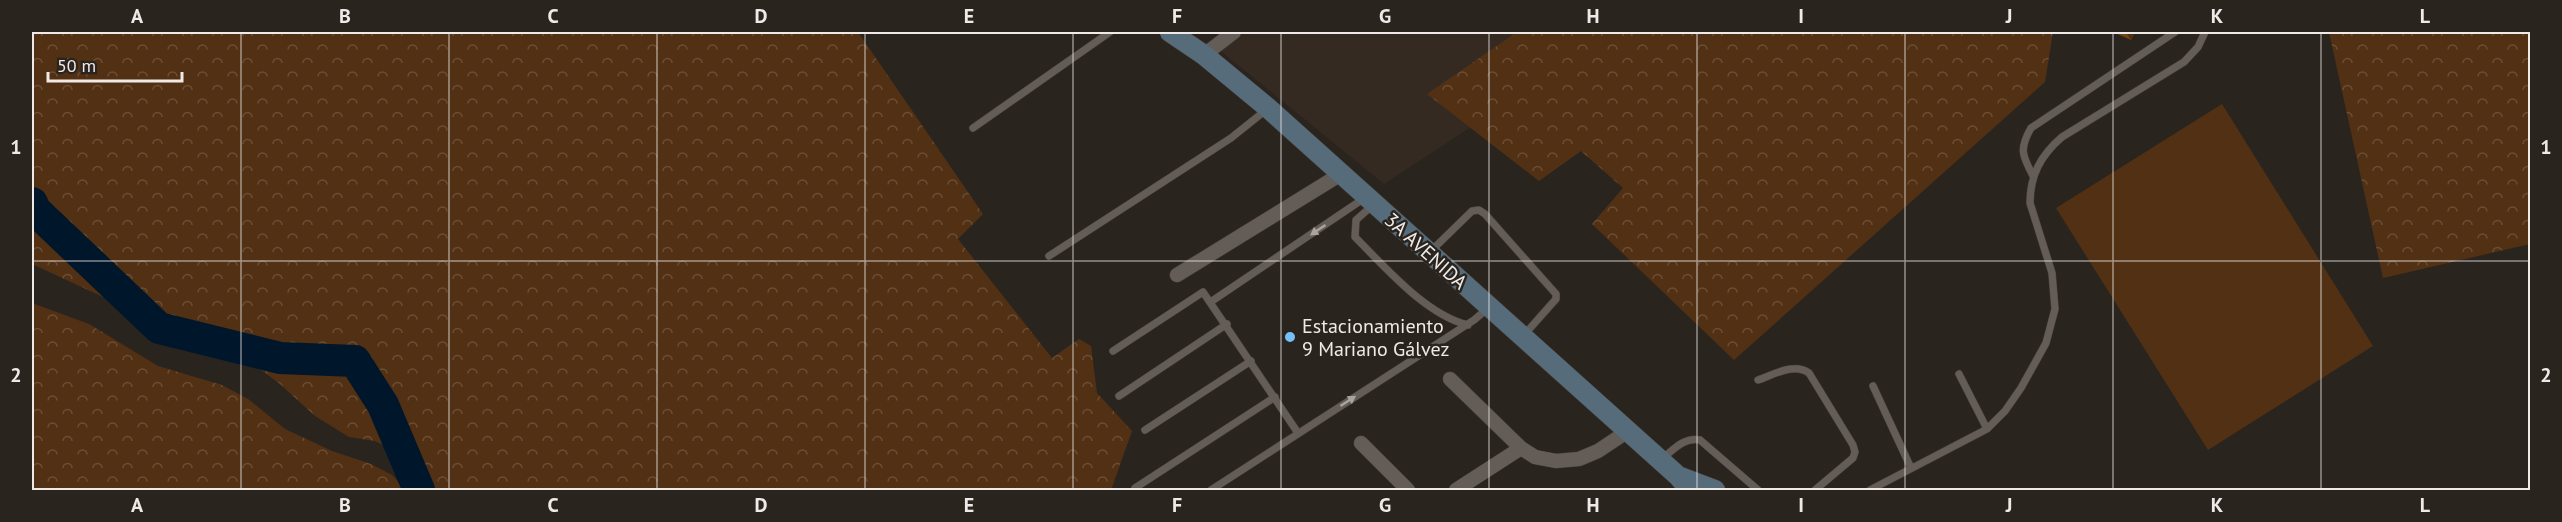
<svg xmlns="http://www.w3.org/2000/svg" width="2562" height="522" viewBox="0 0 2562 522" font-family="'PT Sans',sans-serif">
	<defs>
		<pattern id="forest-crowns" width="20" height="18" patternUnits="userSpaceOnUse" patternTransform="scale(1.5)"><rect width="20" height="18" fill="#523013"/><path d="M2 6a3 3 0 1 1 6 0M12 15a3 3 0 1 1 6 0" fill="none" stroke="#6b4e35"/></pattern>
	</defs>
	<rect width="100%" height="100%" fill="#2a241f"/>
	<path fill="#352a21" d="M 1229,32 L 1616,32 L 1384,184 L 1211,43 Z"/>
	<path fill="url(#forest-crowns)" d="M 32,32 L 858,32 L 983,214 L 958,239 L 1052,358 L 1079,339 L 1091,346 L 1097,393 L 1132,431 L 1111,490 L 435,490 L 403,455 L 375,441 L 349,437 L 315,416 L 280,384 L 234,350 L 202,343 L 32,264 Z
		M 1517,32 L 2053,32 L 2045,82 L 1734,360 L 1592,224 L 1623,188 L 1581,151 L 1539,181 L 1427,94 Z
		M 2329,32 L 2530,32 L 2530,244 L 2383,278 Z
		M 32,303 L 89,324 L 158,366 L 222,385 L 248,399 L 285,429 L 332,451 L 371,464 L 392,475 L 406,490 L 32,490 Z"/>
	<path fill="#523013" d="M 2222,104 L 2373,346 L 2208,450 L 2056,208 Z"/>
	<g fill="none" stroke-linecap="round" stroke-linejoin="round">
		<path stroke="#00162a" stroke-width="32" d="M 32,203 L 35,210 L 159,328 L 280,358 L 355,361 L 383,405 L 419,490"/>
		<defs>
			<path id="lane" d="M 973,128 L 1110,32
				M 2033,176 C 2022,155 2019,149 2031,128 L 2175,32
				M 1373,205 L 1356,220 L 1355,237 C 1385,267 1426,315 1468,325
				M 1431,251 L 1472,211 L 1479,210 L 1485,214 L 1556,294 L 1556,299 L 1524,335
				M 1049,256 L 1231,138 L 1266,110
				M 1212,301 L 1366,197
				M 1113,351 L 1203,292 L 1298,433
				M 1959,374 L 1987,429
				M 1758,380 C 1773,375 1794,362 1809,373 L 1853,445 L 1855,452 L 1853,458 L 1815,490
				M 1873,386 L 1911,468
				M 1119,396 L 1227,324
				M 1145,430 L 1251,361
				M 1662,459 C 1674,449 1684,437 1700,440 L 1758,490
				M 1135,488 L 1275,397
				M 1211,490 L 1474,320 L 1487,309
				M 1870,490 L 1987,429 L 2005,411 L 2021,388 L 2046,343 L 2055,309 L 2052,273 L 2030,203 C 2030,175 2041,155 2062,137 L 2184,62 L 2198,47 L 2205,32"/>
			<path id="street" d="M 1204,55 L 1234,32
				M 1177,275 L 1341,174
				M 1450,379 L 1521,448 L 1535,457 L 1556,461 L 1579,459 L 1598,451 L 1628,431
				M 1361,443 L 1408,490
				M 1456,490 L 1521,448"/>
			<path id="secondary" d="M 1170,32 L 1204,55 L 1268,108 L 1678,476 L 1690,490
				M 1678,476 L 1715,490"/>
		</defs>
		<use href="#lane" stroke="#48423e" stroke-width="8"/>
		<use href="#street" stroke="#48423e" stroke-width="15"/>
		<use href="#secondary" stroke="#48423e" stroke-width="21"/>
		<use href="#lane" stroke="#645c57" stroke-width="7"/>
		<use href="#street" stroke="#645c57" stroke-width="14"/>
		<use href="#secondary" stroke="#566c7b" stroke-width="20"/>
	</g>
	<path fill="#704415" d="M 2113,32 L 2135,32 L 2131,40 Z"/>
	<path fill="#4e2f0f" d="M 2126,32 L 2135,32 L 2131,40 Z"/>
	<defs><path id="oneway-solid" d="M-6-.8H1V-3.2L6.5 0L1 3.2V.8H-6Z" transform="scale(1.5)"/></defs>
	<g fill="#aaa39f">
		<use href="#oneway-solid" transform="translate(1318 230) rotate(146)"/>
		<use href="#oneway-solid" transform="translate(1348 401) rotate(-33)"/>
	</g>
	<path fill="none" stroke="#efeae7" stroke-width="1.5" stroke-opacity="0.55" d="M 241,32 L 241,490M 449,32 L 449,490M 657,32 L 657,490M 865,32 L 865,490M 1073,32 L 1073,490M 1281,32 L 1281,490M 1489,32 L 1489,490M 1697,32 L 1697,490M 1905,32 L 1905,490M 2113,32 L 2113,490M 2321,32 L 2321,490M 32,261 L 2530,261"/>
	<circle fill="#77c0f7" stroke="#2a241f" stroke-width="2" cx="1290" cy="337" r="6"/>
	<g text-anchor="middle" stroke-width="5" stroke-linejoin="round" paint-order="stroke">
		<g font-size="20" fill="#efeae7" stroke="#2a241f">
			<text transform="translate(1426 251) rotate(42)" y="7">3A AVENIDA</text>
		</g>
		<g font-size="20" fill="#efeae7" stroke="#2a241f" text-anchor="start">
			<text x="1302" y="333">Estacionamiento<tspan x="1302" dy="23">9 Mariano Gálvez</tspan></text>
		</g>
	</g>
	<rect width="2562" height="522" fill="none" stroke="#2a241f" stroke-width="66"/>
	<path d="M48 72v9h134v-9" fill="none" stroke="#efeae7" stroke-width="3"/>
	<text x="57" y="72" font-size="18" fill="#efeae7" stroke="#2a241f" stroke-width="4.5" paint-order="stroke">50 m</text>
	<rect x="33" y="33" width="2496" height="456" fill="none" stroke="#efeae7" stroke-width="2"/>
	<g font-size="20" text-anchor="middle" font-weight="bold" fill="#efeae7">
		<text x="137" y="23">A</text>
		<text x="345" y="23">B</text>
		<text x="553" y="23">C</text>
		<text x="761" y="23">D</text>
		<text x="969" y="23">E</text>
		<text x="1177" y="23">F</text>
		<text x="1385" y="23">G</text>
		<text x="1593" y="23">H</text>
		<text x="1801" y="23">I</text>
		<text x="2009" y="23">J</text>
		<text x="2217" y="23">K</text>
		<text x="2425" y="23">L</text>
		<text x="16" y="154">1</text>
		<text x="2546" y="154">1</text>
		<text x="16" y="382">2</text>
		<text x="2546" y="382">2</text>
		<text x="137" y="512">A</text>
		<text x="345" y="512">B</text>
		<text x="553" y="512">C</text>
		<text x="761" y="512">D</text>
		<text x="969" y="512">E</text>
		<text x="1177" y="512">F</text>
		<text x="1385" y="512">G</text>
		<text x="1593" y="512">H</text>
		<text x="1801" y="512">I</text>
		<text x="2009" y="512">J</text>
		<text x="2217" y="512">K</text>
		<text x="2425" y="512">L</text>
	</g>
</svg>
